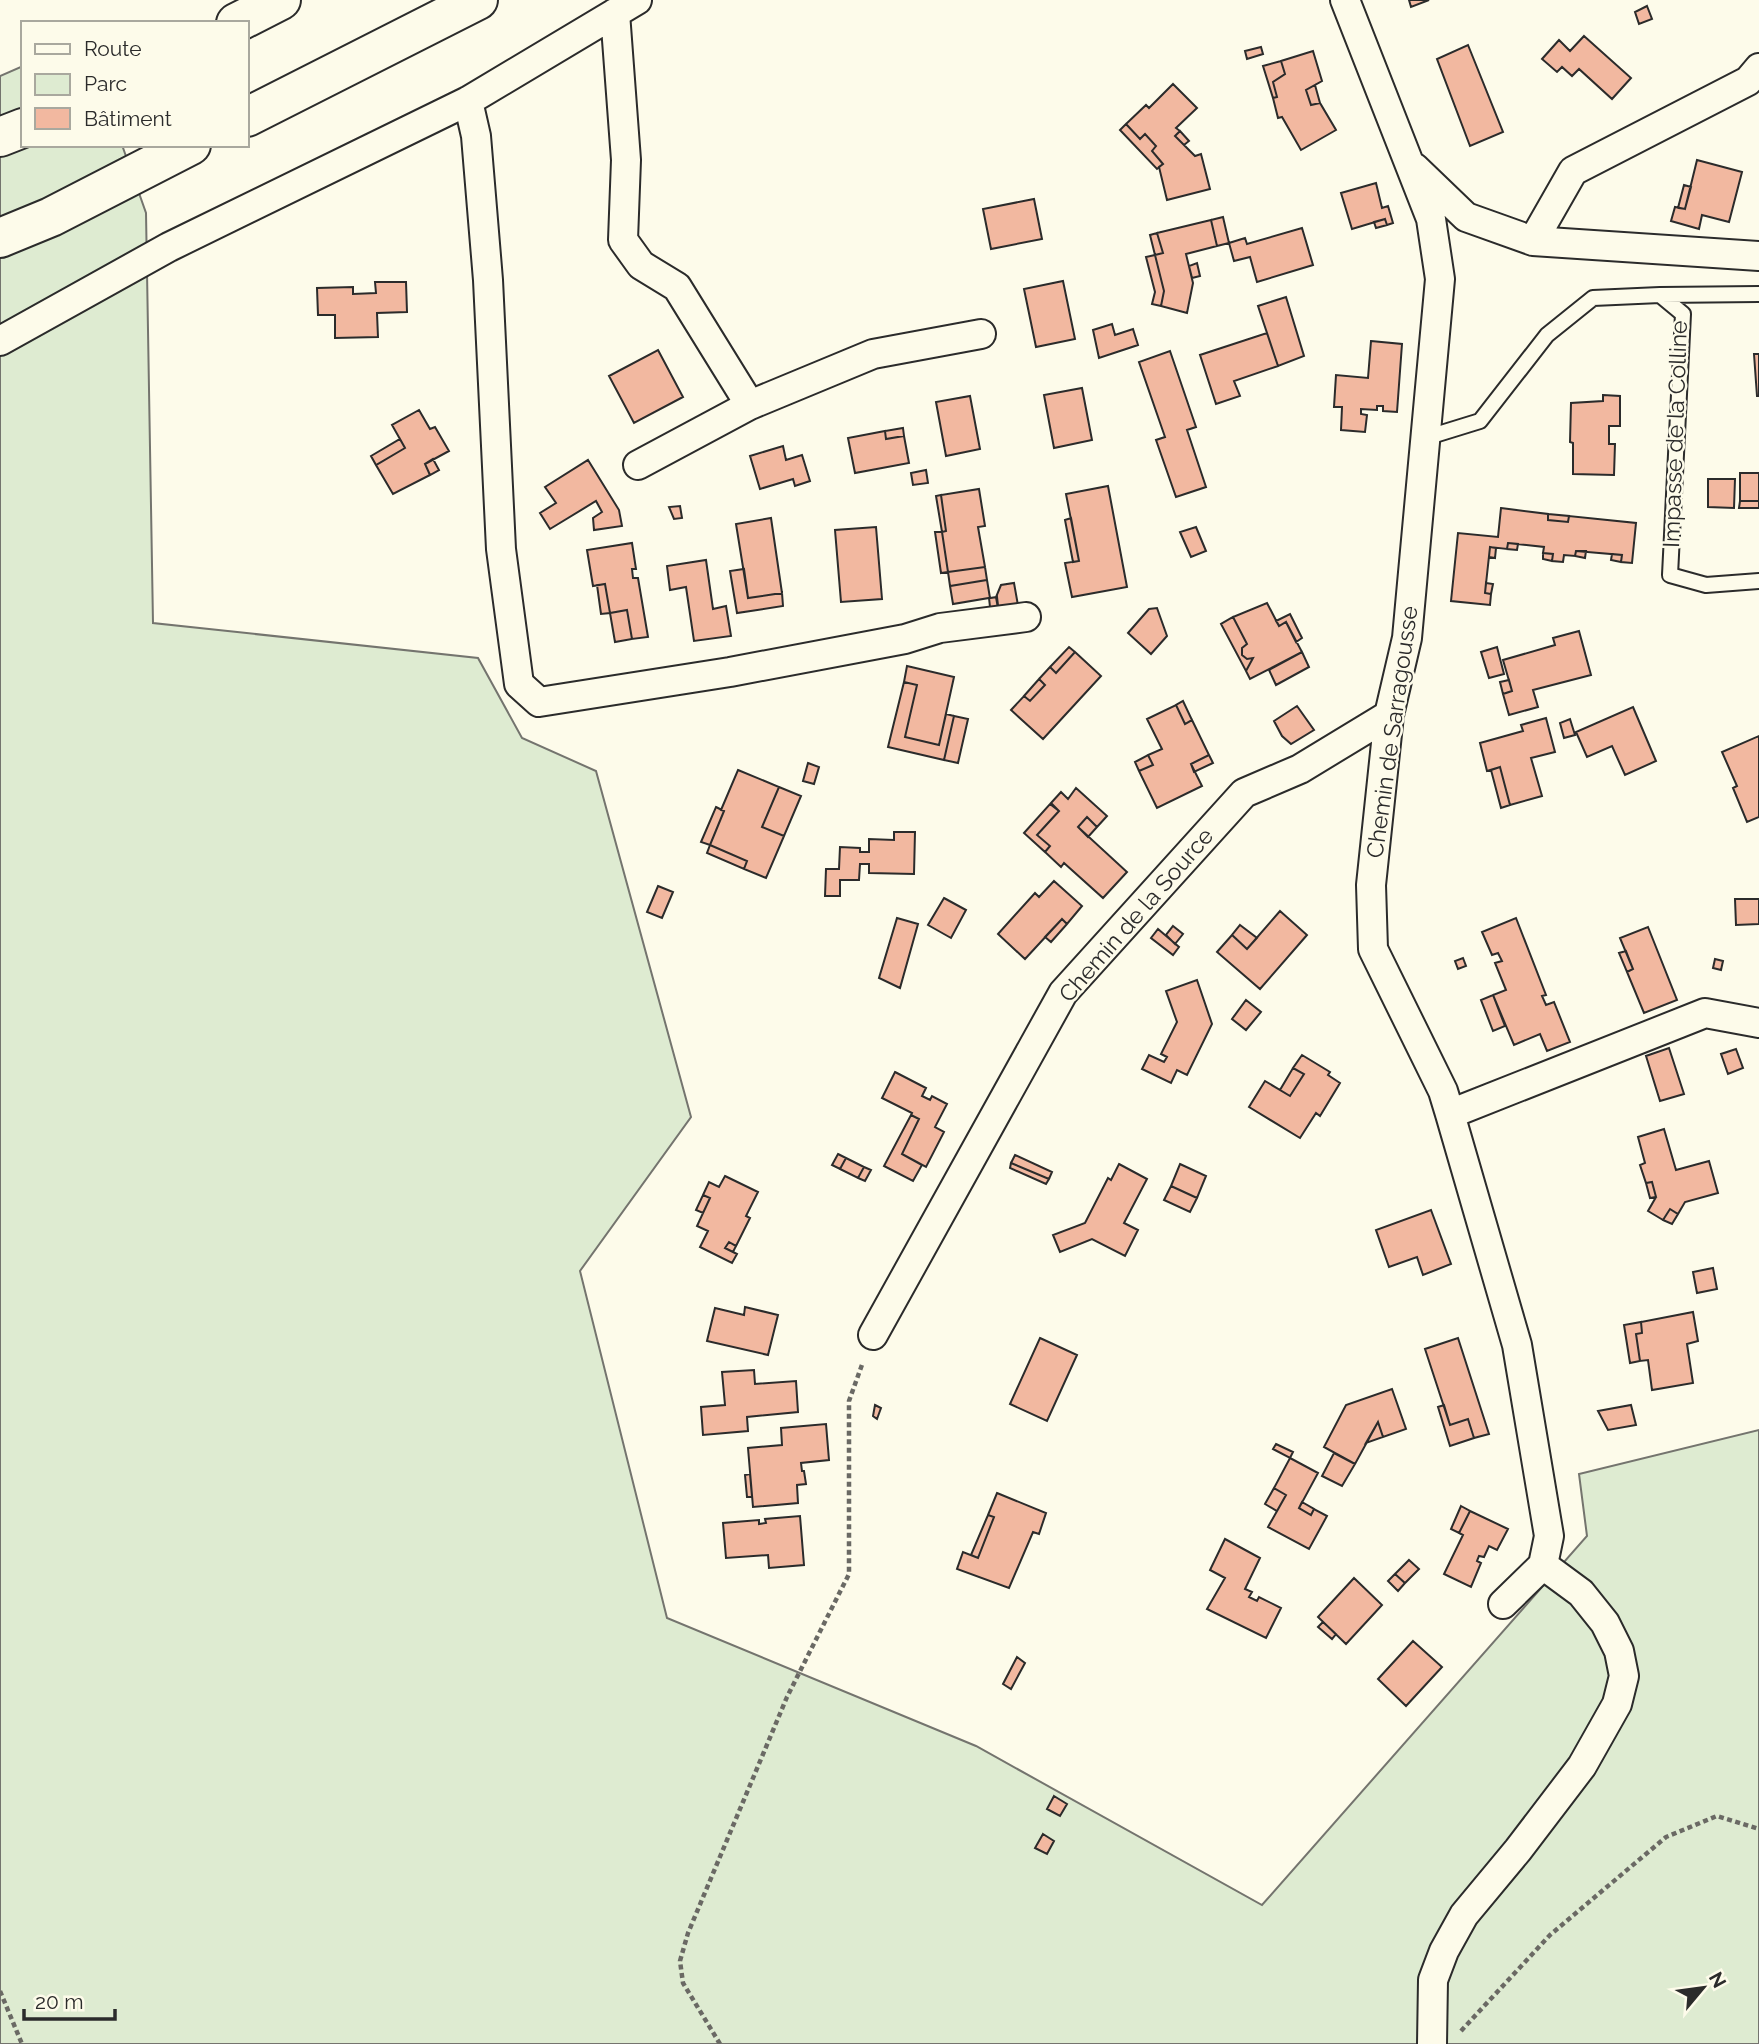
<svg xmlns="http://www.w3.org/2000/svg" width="1759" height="2044" viewBox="0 0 1759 2044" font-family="Raleway,sans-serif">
	<rect width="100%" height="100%" fill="#fdfbea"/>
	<path fill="#deebd1" stroke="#74746e" stroke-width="2" d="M 23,66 L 23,145 L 122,145 L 146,213 L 153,623 L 478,658 L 522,738 L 596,771 L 691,1117 L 580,1271 L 667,1618 L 976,1746 L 1262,1905 L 1587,1536 L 1579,1474 L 1759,1430 L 1759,2044 L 0,2044 L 0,76 Z"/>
	<path fill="#f2b8a0" stroke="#2b2b2b" stroke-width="2" d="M 1409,0 L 1429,0 L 1411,7 Z
		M 1647,6 L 1652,19 L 1639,24 L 1635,12 Z
		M 1584,36 L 1631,78 L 1612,99 L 1579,69 L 1572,76 L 1562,67 L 1557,72 L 1542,59 L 1559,40 L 1570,51 Z
		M 1468,45 L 1503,132 L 1470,146 L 1437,59 Z
		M 1261,47 L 1263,54 L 1247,59 L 1245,51 Z
		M 1313,51 L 1322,81 L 1306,90 L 1311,105 L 1320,103 L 1336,130 L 1301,150 L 1282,117 L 1278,118 L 1273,98 L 1277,97 L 1273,82 L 1285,74 L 1281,61 Z
		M 1281,61 L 1285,74 L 1273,82 L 1277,97 L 1273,98 L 1263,66 Z
		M 1173,84 L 1197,108 L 1176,128 L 1180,131 L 1175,136 L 1195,156 L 1201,154 L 1210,189 L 1167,200 L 1159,167 L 1163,164 L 1152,151 L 1156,146 L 1145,134 L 1140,139 L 1126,124 L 1146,105 L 1149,108 Z
		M 1315,85 L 1320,103 L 1311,105 L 1306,90 Z
		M 1126,124 L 1140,139 L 1145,134 L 1156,146 L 1152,151 L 1163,164 L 1157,169 L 1120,130 Z
		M 1180,131 L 1189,141 L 1184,145 L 1175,136 Z
		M 1697,160 L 1742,172 L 1729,222 L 1702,215 L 1699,229 L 1671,221 L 1675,207 L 1685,209 Z
		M 1376,183 L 1382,208 L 1388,206 L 1393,223 L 1387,225 L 1385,219 L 1352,229 L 1341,193 Z
		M 1684,185 L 1691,187 L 1685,209 L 1678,208 Z
		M 1034,199 L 1042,239 L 991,249 L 983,209 Z
		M 1223,217 L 1229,243 L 1217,246 L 1211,220 Z
		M 1385,219 L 1387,225 L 1376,228 L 1374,222 Z
		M 1211,220 L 1217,246 L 1186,254 L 1193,283 L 1187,313 L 1161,306 L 1164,291 L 1155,255 L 1163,253 L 1157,233 Z
		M 1302,228 L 1313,265 L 1257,282 L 1250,257 L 1234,261 L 1229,243 L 1245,238 L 1247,244 Z
		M 1157,233 L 1163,253 L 1155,255 L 1150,235 Z
		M 1155,255 L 1164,291 L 1161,306 L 1152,304 L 1155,292 L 1146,257 Z
		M 1197,263 L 1200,276 L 1192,278 L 1189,266 Z
		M 1063,281 L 1075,339 L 1036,347 L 1024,289 Z
		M 375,282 L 406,282 L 407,312 L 377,313 L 378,337 L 335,338 L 335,315 L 318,315 L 317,288 L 353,287 L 353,294 L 376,293 Z
		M 1286,297 L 1304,356 L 1278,366 L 1258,306 Z
		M 1112,324 L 1115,335 L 1133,329 L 1138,345 L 1099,358 L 1093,330 Z
		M 1267,333 L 1278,366 L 1234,381 L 1240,396 L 1216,404 L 1200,355 Z
		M 1371,341 L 1402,344 L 1397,412 L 1383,411 L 1383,406 L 1377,406 L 1377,410 L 1361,409 L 1361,414 L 1367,415 L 1365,432 L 1341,430 L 1342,407 L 1334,407 L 1336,375 L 1368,378 Z
		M 658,350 L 683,397 L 634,423 L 609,376 Z
		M 1170,351 L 1196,427 L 1187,430 L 1206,487 L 1176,497 L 1156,440 L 1165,437 L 1139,362 Z
		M 1754,354 L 1759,354 L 1759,396 L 1757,396 Z
		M 1082,388 L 1092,440 L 1054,448 L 1044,395 Z
		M 1603,395 L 1620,396 L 1620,426 L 1609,426 L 1609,444 L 1615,444 L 1614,475 L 1573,474 L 1573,443 L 1570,442 L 1571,403 L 1603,401 Z
		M 970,396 L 980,449 L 946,456 L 936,402 Z
		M 419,410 L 430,429 L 435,427 L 449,451 L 425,464 L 430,475 L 393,494 L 376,465 L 405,448 L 392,425 Z
		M 903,428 L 904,436 L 886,439 L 885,431 Z
		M 885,431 L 886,439 L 904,436 L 909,463 L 855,473 L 848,438 Z
		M 400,439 L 405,448 L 376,465 L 371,456 Z
		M 783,446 L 786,460 L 802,455 L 810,481 L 795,486 L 793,479 L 760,489 L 750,456 Z
		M 433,459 L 439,470 L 430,475 L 425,464 Z
		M 588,460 L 619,510 L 622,526 L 594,530 L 593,518 L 602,512 L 596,501 L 550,529 L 540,513 L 556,503 L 545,487 Z
		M 926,470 L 928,483 L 913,485 L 911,473 Z
		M 1740,473 L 1759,473 L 1759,501 L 1740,501 Z
		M 1708,479 L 1735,479 L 1734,508 L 1708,507 Z
		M 1108,486 L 1127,587 L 1072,597 L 1065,563 L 1079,561 L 1066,494 Z
		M 979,489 L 985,526 L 978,527 L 985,567 L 948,572 L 942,532 L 946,531 L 941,495 Z
		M 941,495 L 946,531 L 942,532 L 936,496 Z
		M 1740,501 L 1759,501 L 1759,508 L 1739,508 Z
		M 680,506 L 682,518 L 674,519 L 669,507 Z
		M 1501,508 L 1548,514 L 1548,520 L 1568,522 L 1569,516 L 1636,523 L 1632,563 L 1621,562 L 1622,555 L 1576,551 L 1575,556 L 1564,555 L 1563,562 L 1552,561 L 1553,554 L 1543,553 L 1544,547 L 1508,543 L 1507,549 L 1490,547 L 1485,593 L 1491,594 L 1490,605 L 1451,601 L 1458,533 L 1498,537 Z
		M 1548,514 L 1569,516 L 1568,522 L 1548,520 Z
		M 771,518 L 782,593 L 748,598 L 736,524 Z
		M 1071,518 L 1079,561 L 1073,562 L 1065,520 Z
		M 876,527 L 882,599 L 841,602 L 835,530 Z
		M 1196,527 L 1206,551 L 1191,557 L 1180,532 Z
		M 935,532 L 942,532 L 948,572 L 941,573 Z
		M 632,543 L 636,569 L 632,569 L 633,578 L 638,578 L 648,637 L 632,639 L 627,610 L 610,613 L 605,584 L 593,586 L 587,550 Z
		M 1508,543 L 1518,544 L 1517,550 L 1507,549 Z
		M 1490,547 L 1496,548 L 1495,558 L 1489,557 Z
		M 1576,551 L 1586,551 L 1585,558 L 1575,556 Z
		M 1543,553 L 1553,554 L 1552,561 L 1543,559 Z
		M 1612,554 L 1622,555 L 1621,562 L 1611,560 Z
		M 706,560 L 713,609 L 726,606 L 731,636 L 694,641 L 686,587 L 670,590 L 667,566 Z
		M 985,567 L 987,580 L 950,586 L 948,572 Z
		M 744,569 L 748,598 L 782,593 L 783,606 L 737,613 L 730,571 Z
		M 987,580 L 990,598 L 997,597 L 999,614 L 991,616 L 989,598 L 953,604 L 950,586 Z
		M 1014,583 L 1019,611 L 999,614 L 996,597 L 1001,585 Z
		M 1486,583 L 1493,584 L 1491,594 L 1485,593 Z
		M 605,584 L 610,613 L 601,614 L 597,585 Z
		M 1267,603 L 1279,626 L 1286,622 L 1302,652 L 1250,679 L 1246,671 L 1253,658 L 1247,659 L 1242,655 L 1242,648 L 1247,644 L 1233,617 Z
		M 1157,608 L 1167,636 L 1151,654 L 1128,633 L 1149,609 Z
		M 627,610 L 632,639 L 615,642 L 610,613 Z
		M 1290,614 L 1302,638 L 1296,642 L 1286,622 L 1279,626 L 1276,621 Z
		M 1233,617 L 1247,644 L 1242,648 L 1242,655 L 1247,659 L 1253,658 L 1246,671 L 1221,624 Z
		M 1579,631 L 1591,675 L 1533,690 L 1538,707 L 1509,715 L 1503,694 L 1512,691 L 1503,660 L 1555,645 L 1553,638 Z
		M 1069,647 L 1075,652 L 1056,673 L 1050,667 Z
		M 1497,647 L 1504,674 L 1489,678 L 1481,652 Z
		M 1075,652 L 1101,676 L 1043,739 L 1011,710 L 1024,696 L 1030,701 L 1045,685 L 1039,679 L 1050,667 L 1056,673 Z
		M 1302,652 L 1309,667 L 1276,685 L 1269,670 Z
		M 907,666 L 954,677 L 939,745 L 905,737 L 917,685 L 904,682 Z
		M 1039,679 L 1045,685 L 1030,701 L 1024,696 Z
		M 1509,680 L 1512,691 L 1503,694 L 1500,682 Z
		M 904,682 L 917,685 L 905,737 L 939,745 L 946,714 L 954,716 L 944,760 L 888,747 Z
		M 1183,701 L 1192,720 L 1185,724 L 1176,705 Z
		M 1176,705 L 1185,724 L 1192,720 L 1209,755 L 1191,764 L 1202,786 L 1157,808 L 1139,771 L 1153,765 L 1148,755 L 1162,749 L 1147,719 Z
		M 1297,706 L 1314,730 L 1291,744 L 1282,736 L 1274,721 Z
		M 1633,707 L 1656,761 L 1625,775 L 1612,746 L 1587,757 L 1576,732 Z
		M 954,716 L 968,719 L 958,763 L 944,760 Z
		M 1546,718 L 1555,752 L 1531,758 L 1542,796 L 1510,805 L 1500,767 L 1487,771 L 1480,743 L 1523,731 L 1521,725 Z
		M 1570,719 L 1575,735 L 1564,738 L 1560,723 Z
		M 1759,736 L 1759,817 L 1747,822 L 1733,788 L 1737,786 L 1722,752 Z
		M 1148,755 L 1153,765 L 1139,771 L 1135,762 Z
		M 1209,755 L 1213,763 L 1194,772 L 1191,764 Z
		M 808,763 L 819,767 L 814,784 L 803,781 Z
		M 1500,767 L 1510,805 L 1501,808 L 1491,770 Z
		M 738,770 L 779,787 L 762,827 L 784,836 L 766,878 L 744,869 L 747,861 L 710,845 L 724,811 L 721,810 Z
		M 779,787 L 801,796 L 784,836 L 762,827 Z
		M 1076,788 L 1107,816 L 1097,827 L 1087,817 L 1078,827 L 1127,872 L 1103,898 L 1064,863 L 1061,867 L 1045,852 L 1050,846 L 1037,835 L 1059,811 L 1051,803 L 1061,792 L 1068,799 Z
		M 1050,804 L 1059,811 L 1037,835 L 1050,846 L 1045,852 L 1024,833 Z
		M 716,807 L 724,811 L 710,845 L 701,842 Z
		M 1087,817 L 1097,827 L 1088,837 L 1078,827 Z
		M 894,832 L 915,832 L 914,874 L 869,873 L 869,864 L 860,864 L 859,880 L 840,880 L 840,896 L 825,896 L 826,869 L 839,869 L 840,847 L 860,848 L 860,852 L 869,852 L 869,839 L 894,840 Z
		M 710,845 L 747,861 L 744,869 L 707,853 Z
		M 1054,881 L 1082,906 L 1067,924 L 1062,919 L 1025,959 L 998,934 L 1035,893 L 1039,897 Z
		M 658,886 L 673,892 L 662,918 L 647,912 Z
		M 944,898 L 966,910 L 951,938 L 928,925 Z
		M 1735,899 L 1759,899 L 1759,924 L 1736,925 Z
		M 1280,911 L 1307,935 L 1260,989 L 1217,952 L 1232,935 L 1247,949 Z
		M 897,918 L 918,924 L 900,988 L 879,978 Z
		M 1516,918 L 1546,995 L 1542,996 L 1546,1005 L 1554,1002 L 1570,1042 L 1547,1051 L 1540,1034 L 1514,1045 L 1493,995 L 1506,990 L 1495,963 L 1502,961 L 1498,953 L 1492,955 L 1482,932 Z
		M 1062,919 L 1067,924 L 1051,942 L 1045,937 Z
		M 1240,925 L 1257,938 L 1247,949 L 1232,935 Z
		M 1173,926 L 1183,934 L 1175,944 L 1166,935 Z
		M 1648,927 L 1677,1000 L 1644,1013 L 1627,972 L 1633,969 L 1620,938 Z
		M 1158,929 L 1179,947 L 1173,955 L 1151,938 Z
		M 1626,951 L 1633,969 L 1627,972 L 1619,953 Z
		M 1463,958 L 1466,966 L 1458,969 L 1455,961 Z
		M 1715,959 L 1723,961 L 1721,970 L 1713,968 Z
		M 1197,980 L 1212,1024 L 1187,1075 L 1177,1070 L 1171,1083 L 1142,1069 L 1149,1055 L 1164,1062 L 1167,1057 L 1161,1054 L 1177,1022 L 1166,991 Z
		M 1493,995 L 1505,1026 L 1493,1031 L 1481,1000 Z
		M 1246,1000 L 1261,1012 L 1246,1030 L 1232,1019 Z
		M 1669,1048 L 1684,1094 L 1660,1101 L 1646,1056 Z
		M 1736,1049 L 1743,1068 L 1728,1074 L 1721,1054 Z
		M 1302,1055 L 1330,1072 L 1328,1075 L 1340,1083 L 1320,1116 L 1316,1113 L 1300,1138 L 1249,1107 L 1265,1081 L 1290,1096 L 1304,1074 L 1293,1068 Z
		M 1293,1068 L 1304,1074 L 1290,1096 L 1280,1090 Z
		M 895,1072 L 926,1088 L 922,1096 L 930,1100 L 932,1096 L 947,1104 L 935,1127 L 944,1132 L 926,1167 L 902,1154 L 919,1119 L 911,1115 L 912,1113 L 882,1098 Z
		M 911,1115 L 919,1119 L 902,1154 L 922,1165 L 913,1181 L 884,1166 Z
		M 1664,1129 L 1676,1170 L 1709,1161 L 1718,1193 L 1685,1202 L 1678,1214 L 1670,1209 L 1663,1220 L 1648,1211 L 1656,1197 L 1652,1182 L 1646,1183 L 1640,1165 L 1645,1163 L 1638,1137 Z
		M 838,1154 L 846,1158 L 840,1169 L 832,1165 Z
		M 1015,1155 L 1052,1172 L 1049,1179 L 1011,1163 Z
		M 846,1158 L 864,1167 L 858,1178 L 840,1169 Z
		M 1011,1163 L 1049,1179 L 1046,1184 L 1010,1168 Z
		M 1119,1164 L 1147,1179 L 1124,1223 L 1138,1230 L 1125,1256 L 1092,1239 L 1060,1252 L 1053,1235 L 1085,1223 L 1108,1178 L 1111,1180 Z
		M 1180,1164 L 1206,1176 L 1197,1198 L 1171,1186 Z
		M 864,1167 L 871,1170 L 865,1181 L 858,1178 Z
		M 725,1176 L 758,1192 L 746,1216 L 750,1218 L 736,1246 L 729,1242 L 725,1248 L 737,1254 L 732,1263 L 700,1247 L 708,1231 L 697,1226 L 710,1198 L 703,1195 L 709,1182 L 719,1187 Z
		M 1652,1182 L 1656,1197 L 1650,1198 L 1646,1183 Z
		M 1171,1186 L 1197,1198 L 1190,1212 L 1164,1200 Z
		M 703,1195 L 710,1198 L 703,1213 L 696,1210 Z
		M 1670,1209 L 1678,1214 L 1672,1224 L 1663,1220 Z
		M 1431,1210 L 1451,1264 L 1423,1275 L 1417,1257 L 1389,1267 L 1376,1230 Z
		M 729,1242 L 736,1246 L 733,1252 L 725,1248 Z
		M 1713,1268 L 1717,1289 L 1697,1293 L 1693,1272 Z
		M 745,1307 L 778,1315 L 768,1355 L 707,1341 L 715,1308 L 744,1315 Z
		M 1693,1312 L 1698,1341 L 1687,1344 L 1693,1383 L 1652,1390 L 1648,1360 L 1640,1361 L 1636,1334 L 1642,1333 L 1641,1322 Z
		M 1641,1322 L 1642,1333 L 1636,1334 L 1640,1361 L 1630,1363 L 1624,1325 Z
		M 1040,1338 L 1077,1355 L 1047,1421 L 1010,1404 Z
		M 1458,1338 L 1489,1434 L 1474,1438 L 1468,1419 L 1450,1425 L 1425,1349 Z
		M 754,1370 L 755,1384 L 796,1381 L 798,1412 L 747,1417 L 748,1431 L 703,1435 L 701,1407 L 725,1405 L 722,1372 Z
		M 1392,1389 L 1406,1429 L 1383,1437 L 1378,1422 L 1355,1464 L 1324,1447 L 1346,1405 Z
		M 875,1405 L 881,1408 L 877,1419 L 873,1416 Z
		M 1444,1405 L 1450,1425 L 1468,1419 L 1474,1438 L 1450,1446 L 1438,1407 Z
		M 1631,1405 L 1636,1425 L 1608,1430 L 1598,1411 Z
		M 1378,1422 L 1383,1437 L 1366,1443 Z
		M 826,1424 L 829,1460 L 801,1463 L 802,1471 L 804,1471 L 806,1484 L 797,1485 L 798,1503 L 753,1507 L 748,1448 L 782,1445 L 781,1428 Z
		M 1276,1444 L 1293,1452 L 1290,1458 L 1273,1449 Z
		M 1334,1453 L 1355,1464 L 1342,1486 L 1322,1476 Z
		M 1290,1458 L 1318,1473 L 1299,1508 L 1311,1515 L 1314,1509 L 1327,1516 L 1309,1549 L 1268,1527 L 1286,1495 L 1274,1488 Z
		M 750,1474 L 752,1497 L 747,1497 L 745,1475 Z
		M 1274,1488 L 1286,1495 L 1277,1511 L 1265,1504 Z
		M 997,1493 L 1046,1513 L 1039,1534 L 1033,1532 L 1009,1588 L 957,1569 L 963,1552 L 978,1558 L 994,1517 L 988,1515 Z
		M 1302,1502 L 1314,1509 L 1311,1515 L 1299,1508 Z
		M 1461,1506 L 1470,1511 L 1459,1533 L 1451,1529 Z
		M 1470,1511 L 1508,1529 L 1497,1550 L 1489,1546 L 1484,1557 L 1479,1556 L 1477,1561 L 1481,1563 L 1471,1587 L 1444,1574 L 1463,1535 L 1459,1533 Z
		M 988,1515 L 994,1517 L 978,1558 L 971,1555 Z
		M 800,1516 L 804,1565 L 769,1568 L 768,1555 L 726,1558 L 723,1523 L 759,1520 L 759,1524 L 766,1523 L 765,1519 Z
		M 1225,1539 L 1260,1558 L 1245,1589 L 1252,1592 L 1249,1597 L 1257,1601 L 1259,1597 L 1281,1608 L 1266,1638 L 1207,1609 L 1225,1578 L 1210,1570 Z
		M 1409,1560 L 1419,1569 L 1405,1583 L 1395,1574 Z
		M 1395,1574 L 1405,1583 L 1398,1591 L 1388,1581 Z
		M 1354,1578 L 1382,1605 L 1346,1644 L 1318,1617 Z
		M 1323,1622 L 1336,1634 L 1332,1639 L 1318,1627 Z
		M 1413,1641 L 1442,1667 L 1406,1706 L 1378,1679 Z
		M 1017,1657 L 1025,1663 L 1011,1689 L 1003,1684 Z
		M 1054,1796 L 1067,1804 L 1060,1816 L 1047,1809 Z
		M 1043,1834 L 1054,1841 L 1047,1854 L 1035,1848 Z"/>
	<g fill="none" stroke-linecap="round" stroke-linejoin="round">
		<defs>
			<path id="service" d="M 1660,295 L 1759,294
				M 1425,438 L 1480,421 L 1547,335 L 1593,298 L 1660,295 L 1683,314 L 1670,575 L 1706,585 L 1759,581"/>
			<path id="minor" d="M 1345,0 L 1431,219 L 1440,279 L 1407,638 L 1389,715 L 1371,885 L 1373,949 L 1443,1091 L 1450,1114 L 1517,1345 L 1549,1536 L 1543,1565 L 1503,1604
				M 615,13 L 626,160 L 623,240 L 641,265 L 677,287 L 750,405
				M 468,101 L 476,136 L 488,280 L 501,549 L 519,684 L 539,702 L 730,672 L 905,639 L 940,628 L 1026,617
				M 1415,168 L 1466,217 L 1533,241 L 1759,256
				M 1533,241 L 1573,171 L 1748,81 L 1759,68
				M 0,341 L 169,247 L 468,101 L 637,0
				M 638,465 L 750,405 L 873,354 L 981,334
				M 1450,1114 L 1705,1013 L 1759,1023
				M 873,1335 L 1063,993 L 1244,793 L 1300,769 L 1389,715
				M 1432,2044 L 1433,1980 L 1444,1951 L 1464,1915 L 1518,1850 L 1582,1766 L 1617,1704 L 1624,1676 L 1619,1651 L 1605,1623 L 1581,1593 L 1543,1565"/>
			<path id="motorway" d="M 236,23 L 281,0
				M 247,117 L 478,0
				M 0,137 L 23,128
				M 0,238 L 51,217 L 191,145"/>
		</defs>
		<use href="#service" stroke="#2b2b2b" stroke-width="18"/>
		<use href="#minor" stroke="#2b2b2b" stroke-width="32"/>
		<use href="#motorway" stroke="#2b2b2b" stroke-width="42"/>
		<path stroke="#6a6964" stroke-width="4.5" stroke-dasharray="5 3.5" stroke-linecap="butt" d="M 0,1991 L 22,2044
			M 1461,2031 L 1550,1935 L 1666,1837 L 1717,1816 L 1759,1829
			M 720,2044 L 683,1983 L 680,1961 L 688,1933 L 787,1697 L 849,1574 L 849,1401 L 863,1362"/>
		<use href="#service" stroke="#fdfbea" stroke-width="14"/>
		<use href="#minor" stroke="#fdfbea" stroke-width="28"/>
		<use href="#motorway" stroke="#fdfbea" stroke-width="38"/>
	</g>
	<g text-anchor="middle" stroke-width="5" stroke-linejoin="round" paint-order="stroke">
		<g font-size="23" fill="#2b2b2b" stroke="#fdfbea">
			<text transform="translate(1675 434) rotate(-88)" y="8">Impasse de la Colline</text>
			<text transform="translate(1392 732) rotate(-82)" y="8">Chemin de Sarragousse</text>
			<text transform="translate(1136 915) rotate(-49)" y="8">Chemin de la Source</text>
		</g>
	</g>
	<rect x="21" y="21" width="228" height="126" fill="#fdfbea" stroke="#a9a89e" stroke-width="2"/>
	<rect x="35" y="44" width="35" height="10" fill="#fdfbea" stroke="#a9a89e" stroke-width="2"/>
	<text x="84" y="56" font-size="21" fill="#2b2b2b">Route</text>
	<rect x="35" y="74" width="35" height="21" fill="#deebd1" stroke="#a9a89e" stroke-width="2"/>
	<text x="84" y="91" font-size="21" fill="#2b2b2b">Parc</text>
	<rect x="35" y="108" width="35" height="21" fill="#f2b8a0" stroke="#a9a89e" stroke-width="2"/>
	<text x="84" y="126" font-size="21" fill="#2b2b2b">Bâtiment</text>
	<g transform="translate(1703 1988) rotate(61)" stroke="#fdfbea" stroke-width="5" paint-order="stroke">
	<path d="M0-5L12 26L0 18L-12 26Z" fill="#2b2b2b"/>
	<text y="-10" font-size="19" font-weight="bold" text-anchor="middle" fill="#2b2b2b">N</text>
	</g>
	<path d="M24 2009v10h91v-10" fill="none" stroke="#2b2b2b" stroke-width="3.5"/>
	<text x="35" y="2009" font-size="21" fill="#2b2b2b" stroke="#fdfbea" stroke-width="5" paint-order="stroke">20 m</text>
</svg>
